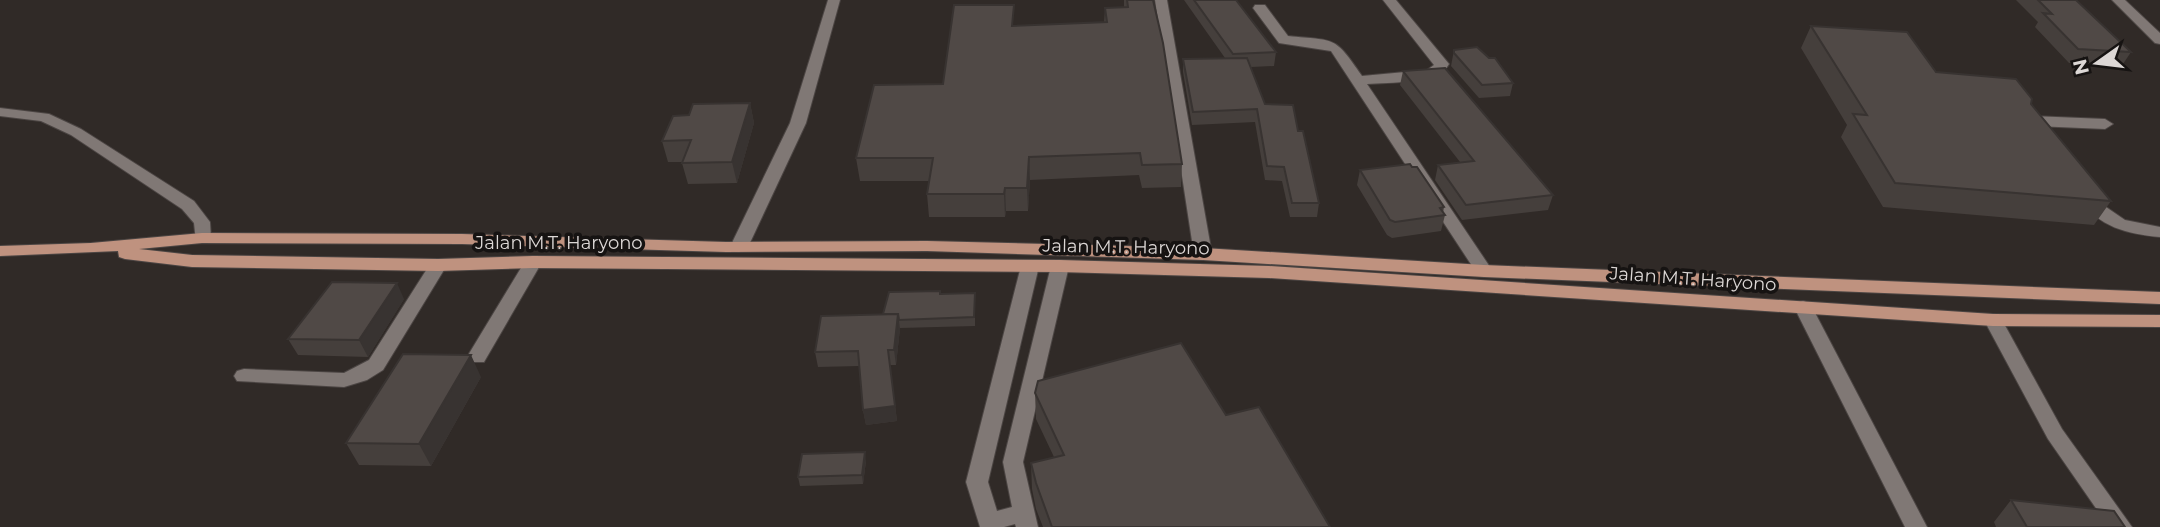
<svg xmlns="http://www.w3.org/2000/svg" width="2160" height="527" viewBox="0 0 2160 527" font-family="Montserrat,sans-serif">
	<rect width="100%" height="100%" fill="#302a27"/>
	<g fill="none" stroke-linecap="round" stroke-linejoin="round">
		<defs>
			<path id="minor" d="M 828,0 L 840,0 L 806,123 L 748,247 L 739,252 L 733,251 L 730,247 L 790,123 Z
				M 1155,0 L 1167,0 L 1212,254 L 1203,260 L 1194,254 Z
				M 1383,0 L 1396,0 L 1449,64 C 1438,85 1389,82 1367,84 L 1490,267 L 1493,271 L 1490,275 L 1478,275 L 1331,51 L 1279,43 L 1253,8 L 1255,5 L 1265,5 L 1288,36 C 1336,41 1334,35 1362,76 L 1427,70 L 1434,65 Z
				M 2112,0 L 2125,0 L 2160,33 L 2160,44 L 2155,43 Z
				M 0,108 L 49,114 L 81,129 L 194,201 L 210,222 L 211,238 L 202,243 L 196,242 L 194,223 L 182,209 L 71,135 L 41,121 L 0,116 Z
				M 2030,116 L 2105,119 L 2113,124 L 2105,129 L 2035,126 L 2034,132 L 2024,132 L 2019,125 L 2025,118 Z
				M 2087,194 L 2125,220 L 2160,227 L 2160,237 C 2127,234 2099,227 2079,199 Z
				M 533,256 L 542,262 L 484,362 L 470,362 L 467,357 L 470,352 L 527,258 Z
				M 438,259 L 447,265 L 383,370 L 367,380 L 344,387 L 237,381 L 234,376 L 237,371 L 244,369 L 344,373 L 369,360 L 432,261 Z
				M 1030,260 L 1039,266 L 988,482 L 997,511 L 1012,507 L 1003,462 L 1051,266 L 1060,260 L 1066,262 L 1069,266 L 1023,462 L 1038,527 L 1016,527 L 1015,524 L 1004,527 L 980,527 L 966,482 L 1021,266 Z
				M 1803,301 L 1809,303 L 1812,307 L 1927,527 L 1905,527 L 1794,307 L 1797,303 Z
				M 1993,314 L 2000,316 L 2002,320 L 2062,429 L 2132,527 L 2109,527 L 2048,439 L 1984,320 L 1986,316 Z"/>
			<path id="major" d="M 202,233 L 462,234 L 726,242 L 927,241 L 1203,248 L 1484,265 L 2160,292 L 2160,304 L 1484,277 L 1203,260 L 927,251 L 726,252 L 462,244 L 202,243 L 139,249 L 192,255 L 438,259 L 533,256 L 1060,260 L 1269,266 L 1993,314 L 2160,315 L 2160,327 L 1993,326 L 1269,278 L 1060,272 L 533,268 L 438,271 L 192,267 L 125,259 L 119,257 L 118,251 L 0,256 L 0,246 L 91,243 Z"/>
		</defs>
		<use href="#minor" stroke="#4b4543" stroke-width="2"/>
		<use href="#major" stroke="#4b4543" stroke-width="2"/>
		<use href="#minor" fill="#807875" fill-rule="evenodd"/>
		<use href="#major" fill="#bf927f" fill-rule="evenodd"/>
	</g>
	<path fill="#453f3c" d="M 1124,0 L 1153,0 L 1182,164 L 1181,187 L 1142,188 L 1139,175 L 1030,180 L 1028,211 L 1006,211 L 1005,217 L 929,217 L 927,194 L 929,181 L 860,181 L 856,158 L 943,84 L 1015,26 L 1104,23 L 1105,8 L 1124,7 Z
		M 1184,0 L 1236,0 L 1276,52 L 1274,66 L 1251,67 L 1265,104 L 1298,131 L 1319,203 L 1317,217 L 1290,217 L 1282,181 L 1265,180 L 1255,122 L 1192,125 L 1183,72 L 1183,59 L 1225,58 Z
		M 2016,0 L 2076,0 L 2131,52 L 2121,67 L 2069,63 L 2035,27 L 2038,22 Z
		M 1811,26 L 1936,72 L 2031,104 L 2111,201 L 2094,225 L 1883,207 L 1841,137 L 1847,125 L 1801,48 Z
		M 1454,50 L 1513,83 L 1510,96 L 1479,98 L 1451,66 Z
		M 1403,71 L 1553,195 L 1548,210 L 1462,220 L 1435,180 L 1438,165 L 1460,162 L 1400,85 Z
		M 750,103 L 754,123 L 737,183 L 688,184 L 682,163 L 683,162 L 668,162 L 662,141 L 689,115 Z
		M 1360,170 L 1444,207 L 1443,213 L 1445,215 L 1441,231 L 1392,238 L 1387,235 L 1357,185 Z
		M 975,293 L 975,326 L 900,328 L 896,365 L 890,365 L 897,421 L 866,425 L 863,410 L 859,366 L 818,367 L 815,352 L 883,314 L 941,294 Z
		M 404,299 L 368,357 L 298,355 L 288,339 Z
		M 481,377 L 431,466 L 359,465 L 346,443 Z
		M 1035,393 L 1226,415 L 1330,527 L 1043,527 L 1036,509 L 1032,489 L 1031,463 L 1054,457 L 1036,419 Z
		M 866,461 L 863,484 L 800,486 L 798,477 Z
		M 2011,500 L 2125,527 L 1996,527 L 1994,522 Z"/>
	<path fill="#383331" d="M 750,103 L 754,123 L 737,183 L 732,162 Z
		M 1029,157 L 1030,180 L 1028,211 L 1027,188 Z
		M 1005,188 L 1006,211 L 1005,217 L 1004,194 Z
		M 397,283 L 404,299 L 368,357 L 359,340 Z
		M 898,314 L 900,329 L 896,365 L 894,350 Z
		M 471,355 L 481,377 L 431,466 L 419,444 Z
		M 890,365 L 897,421 L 866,425 L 863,410 Z
		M 865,452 L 866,461 L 863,484 L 862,475 Z"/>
	<path fill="#504946" stroke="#383331" stroke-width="2" d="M 1127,0 L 1153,0 L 1163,43 L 1182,164 L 1142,165 L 1140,153 L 1029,157 L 1027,188 L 1005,188 L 1004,194 L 927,194 L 933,158 L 856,158 L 874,85 L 943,84 L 954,5 L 1014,5 L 1012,26 L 1107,22 L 1105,8 L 1128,7 Z
		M 1194,0 L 1236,0 L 1276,52 L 1233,54 Z
		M 2038,0 L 2076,0 L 2131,52 L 2078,49 L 2043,13 L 2052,14 Z
		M 1811,26 L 1907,32 L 1936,72 L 2016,79 L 2032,99 L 2031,104 L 2111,201 L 1895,183 L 1853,114 L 1867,115 Z
		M 1477,47 L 1489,58 L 1495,58 L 1513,83 L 1482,85 L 1454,53 L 1454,50 Z
		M 1247,58 L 1265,104 L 1293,105 L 1298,131 L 1303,131 L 1319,203 L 1292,203 L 1284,167 L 1267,166 L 1257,109 L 1193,112 L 1183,59 Z
		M 1445,68 L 1553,195 L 1466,205 L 1438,165 L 1474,161 L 1403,71 Z
		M 750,103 L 732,162 L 682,163 L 691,140 L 662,141 L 673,116 L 689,115 L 693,104 Z
		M 1410,164 L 1412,167 L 1417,167 L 1444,207 L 1440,208 L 1445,215 L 1395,222 L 1390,220 L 1360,170 Z
		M 332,282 L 397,283 L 359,340 L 288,339 Z
		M 940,291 L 940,294 L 975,293 L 974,317 L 899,320 L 898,314 L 883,314 L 889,292 Z
		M 898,314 L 894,350 L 888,350 L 895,406 L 863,410 L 858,351 L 815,352 L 821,316 Z
		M 1181,343 L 1226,415 L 1259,407 L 1330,527 L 1052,527 L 1036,483 L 1031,463 L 1064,455 L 1035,393 L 1038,381 Z
		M 403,354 L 471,355 L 419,444 L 346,443 Z
		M 865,452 L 862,475 L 798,477 L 802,454 Z
		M 2011,500 L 2114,511 L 2125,527 L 2027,527 Z"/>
	<g text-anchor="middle" stroke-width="7" stroke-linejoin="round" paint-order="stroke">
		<g font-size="18" fill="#dcd7d5" stroke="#161312">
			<text x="559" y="249">Jalan M.T. Haryono</text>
			<text transform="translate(1126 247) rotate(1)" y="6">Jalan M.T. Haryono</text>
			<text transform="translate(1693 279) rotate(4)" y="6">Jalan M.T. Haryono</text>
		</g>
	</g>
	<g transform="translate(2097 63) rotate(256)" stroke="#161312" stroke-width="5" paint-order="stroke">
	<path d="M0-5L12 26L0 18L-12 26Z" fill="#dcd7d5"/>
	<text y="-10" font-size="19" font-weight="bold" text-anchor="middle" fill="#dcd7d5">N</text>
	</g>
</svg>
